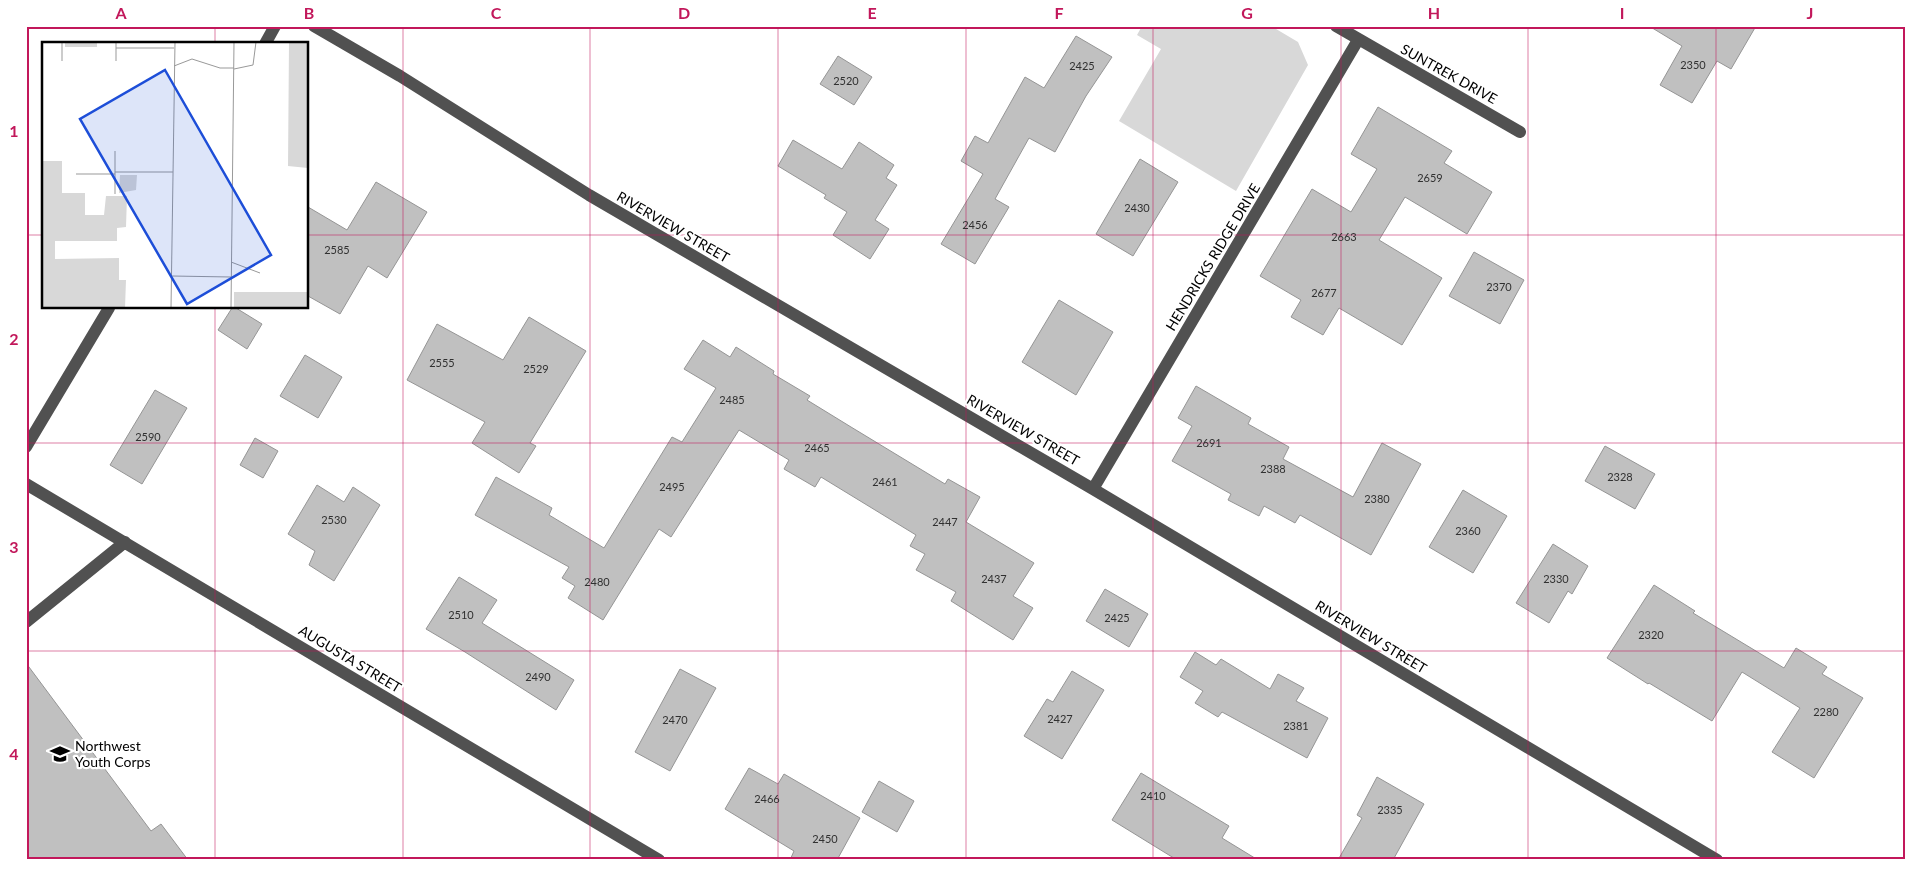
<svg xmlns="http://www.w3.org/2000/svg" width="1931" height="886" viewBox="0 0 1931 886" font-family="Lato,sans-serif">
	<rect width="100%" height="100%" fill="#fff"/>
	<path fill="#d8d8d8" d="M 1142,26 L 1271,26 L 1298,42 L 1308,65 L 1236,191 L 1119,121 L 1161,49 L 1137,35 Z"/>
	<path fill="#c0c0c0" stroke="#959595" d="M 1649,26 L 1756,26 L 1731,69 L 1717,61 L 1692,103 L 1660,85 L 1682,46 Z
		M 1076,36 L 1112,57 L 1086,96 L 1055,152 L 1029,138 L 995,199 L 1009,207 L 975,264 L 941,244 L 983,174 L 961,161 L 975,136 L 988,143 L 1025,77 L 1044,88 Z
		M 838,56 L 872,77 L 854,105 L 820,84 Z
		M 1378,107 L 1452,151 L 1444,163 L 1492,192 L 1467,234 L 1405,197 L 1379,240 L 1442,278 L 1402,345 L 1339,308 L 1323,335 L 1291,317 L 1301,300 L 1260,276 L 1312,189 L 1351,212 L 1377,169 L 1351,154 Z
		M 793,140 L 842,169 L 859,142 L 894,165 L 886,178 L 897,185 L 875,220 L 889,229 L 870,259 L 833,235 L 847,212 L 824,198 L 826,195 L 778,166 Z
		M 1140,159 L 1178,182 L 1133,256 L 1096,234 Z
		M 376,182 L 427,212 L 387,278 L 368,266 L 340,314 L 308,296 L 308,207 L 347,230 Z
		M 1474,252 L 1524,280 L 1500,324 L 1449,296 Z
		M 1059,300 L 1113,332 L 1076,395 L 1022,362 Z
		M 232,308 L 236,308 L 262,324 L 247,349 L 218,330 Z
		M 529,317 L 586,351 L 530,443 L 536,446 L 519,473 L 472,443 L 485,422 L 407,380 L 437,324 L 503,360 Z
		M 703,340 L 730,357 L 736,347 L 774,371 L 773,374 L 810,396 L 807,400 L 851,427 L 945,484 L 948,479 L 980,497 L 966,522 L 1034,563 L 1013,596 L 1033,608 L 1013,640 L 951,601 L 956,592 L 916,570 L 925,554 L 910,546 L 916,535 L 821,477 L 815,487 L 784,469 L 789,460 L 739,430 L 671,537 L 659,529 L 603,620 L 568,598 L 575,586 L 562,578 L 569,567 L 475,515 L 496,477 L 552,508 L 549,515 L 604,548 L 672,437 L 682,442 L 716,388 L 684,369 Z
		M 305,355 L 342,377 L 318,418 L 280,396 Z
		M 1196,386 L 1251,418 L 1248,424 L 1289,447 L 1283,459 L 1353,497 L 1382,443 L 1421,464 L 1371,555 L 1300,515 L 1295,523 L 1264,506 L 1259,516 L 1228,500 L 1231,494 L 1172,461 L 1192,426 L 1178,418 Z
		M 155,390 L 187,408 L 142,484 L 110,465 Z
		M 255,438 L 278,451 L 263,478 L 240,465 Z
		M 1605,446 L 1655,474 L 1635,509 L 1585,481 Z
		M 317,485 L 344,502 L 353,487 L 380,505 L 334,581 L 309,565 L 315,551 L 288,534 Z
		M 1463,490 L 1507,516 L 1473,573 L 1429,547 Z
		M 1553,544 L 1588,566 L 1572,594 L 1568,591 L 1549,623 L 1516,603 Z
		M 459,577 L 497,600 L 482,623 L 574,680 L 556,710 L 465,652 L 426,629 Z
		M 1654,585 L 1695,611 L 1693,613 L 1784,668 L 1796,648 L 1827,667 L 1822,674 L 1863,698 L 1814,778 L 1772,752 L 1800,708 L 1742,672 L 1712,721 L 1649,683 L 1648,684 L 1607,658 Z
		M 1105,589 L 1148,614 L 1129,647 L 1086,621 Z
		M 1195,652 L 1216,665 L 1221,659 L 1270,689 L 1278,674 L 1304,688 L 1296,701 L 1328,718 L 1307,758 L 1222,712 L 1218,717 L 1195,703 L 1203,691 L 1180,677 Z
		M 26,663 L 151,831 L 161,824 L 188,860 L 26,860 Z
		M 680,669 L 716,688 L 670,771 L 635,752 Z
		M 1072,671 L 1104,690 L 1062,759 L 1024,736 L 1047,699 L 1053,702 Z
		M 749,768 L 778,784 L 784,774 L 860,818 L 837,860 L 790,860 L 794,851 L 725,809 Z
		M 1141,773 L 1229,826 L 1222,838 L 1258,860 L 1177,860 L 1112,820 Z
		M 1377,777 L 1424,804 L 1393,860 L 1338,860 L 1362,818 L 1357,815 Z
		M 879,781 L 914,801 L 897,832 L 862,812 Z"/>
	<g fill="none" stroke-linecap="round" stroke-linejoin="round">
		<path stroke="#515151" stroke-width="12" d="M 314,26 L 400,76 L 589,195 L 1093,489 L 1717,860
			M 1336,26 L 1520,132
			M 265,44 L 275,26
			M 26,447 L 109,308
			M 26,484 L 659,860
			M 1093,489 L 1358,40
			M 26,622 L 125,542"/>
	</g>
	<path fill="none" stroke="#c2185b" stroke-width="1" stroke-opacity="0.55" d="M 215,26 L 215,44M 403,26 L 403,860M 590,26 L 590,860M 778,26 L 778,860M 966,26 L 966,860M 1153,26 L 1153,860M 1341,26 L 1341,860M 1528,26 L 1528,860M 1716,26 L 1716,860M 26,235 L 44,235M 308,235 L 1905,235M 215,308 L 215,860M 26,443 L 1905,443M 26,651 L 1905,651"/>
	<defs>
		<symbol id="school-bare" viewBox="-9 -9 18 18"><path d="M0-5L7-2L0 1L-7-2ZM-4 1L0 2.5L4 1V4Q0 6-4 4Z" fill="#000" stroke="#fff" stroke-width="2.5" paint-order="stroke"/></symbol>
	</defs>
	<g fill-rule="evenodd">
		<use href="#school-bare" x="46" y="740" width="28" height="28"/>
	</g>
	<g text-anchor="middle" stroke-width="4.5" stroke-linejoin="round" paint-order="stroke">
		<g font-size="11" fill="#303030">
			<text x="1693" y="69">2350</text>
			<text x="1082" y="70">2425</text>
			<text x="846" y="85">2520</text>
			<text x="1430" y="182">2659</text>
			<text x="1137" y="212">2430</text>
			<text x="975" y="229">2456</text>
			<text x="1344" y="241">2663</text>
			<text x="337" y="254">2585</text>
			<text x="1499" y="291">2370</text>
			<text x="1324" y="297">2677</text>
			<text x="442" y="367">2555</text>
			<text x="536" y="373">2529</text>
			<text x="732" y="404">2485</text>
			<text x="148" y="441">2590</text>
			<text x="1209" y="447">2691</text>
			<text x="817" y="452">2465</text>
			<text x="1273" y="473">2388</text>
			<text x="1620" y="481">2328</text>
			<text x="885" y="486">2461</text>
			<text x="672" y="491">2495</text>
			<text x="1377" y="503">2380</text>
			<text x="334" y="524">2530</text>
			<text x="945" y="526">2447</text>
			<text x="1468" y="535">2360</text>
			<text x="994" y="583">2437</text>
			<text x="1556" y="583">2330</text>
			<text x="597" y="586">2480</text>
			<text x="461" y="619">2510</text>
			<text x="1117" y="622">2425</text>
			<text x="1651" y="639">2320</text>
			<text x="538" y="681">2490</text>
			<text x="1826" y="716">2280</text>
			<text x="1060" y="723">2427</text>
			<text x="675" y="724">2470</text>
			<text x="1296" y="730">2381</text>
			<text x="1153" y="800">2410</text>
			<text x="767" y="803">2466</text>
			<text x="1390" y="814">2335</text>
			<text x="825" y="843">2450</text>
		</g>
		<g font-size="14" fill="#000" stroke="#fff">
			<text transform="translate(1449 74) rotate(29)" y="5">SUNTREK DRIVE</text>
			<text transform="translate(673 227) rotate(30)" y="5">RIVERVIEW STREET</text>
			<text transform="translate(1213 257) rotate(-59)" y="5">HENDRICKS RIDGE DRIVE</text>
			<text transform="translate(1023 430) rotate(30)" y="5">RIVERVIEW STREET</text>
			<text transform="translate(1371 637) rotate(31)" y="5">RIVERVIEW STREET</text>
			<text transform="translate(350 659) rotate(31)" y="5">AUGUSTA STREET</text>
		</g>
		<g font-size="14" fill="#000" stroke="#fff" text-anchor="start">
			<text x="75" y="751">Northwest<tspan x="75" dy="16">Youth Corps</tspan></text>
		</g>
	</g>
	<g transform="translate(42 42)">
		<rect width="266" height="266" fill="#fff"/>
		<path d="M 23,0 L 55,0 L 55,5 L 23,5 ZM 247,0 L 266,0 L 266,126 L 246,124 ZM 0,119 L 20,119 L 20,151 L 43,151 L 43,173 L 62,173 L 64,154 L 85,154 L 84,185 L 75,186 L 75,199 L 13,199 L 13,217 L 77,216 L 77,238 L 84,238 L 83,266 L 0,266 ZM 78,133 L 95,133 L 94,148 L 77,151 ZM 192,250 L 266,250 L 266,266 L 192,266 Z" fill="#d8d8d8"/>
		<path fill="none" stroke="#999" stroke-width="1" d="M 74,6 L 132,6M 20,19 L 20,0M 74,19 L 74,0M 132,24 L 150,17 L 178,26 L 192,26M 192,27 L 211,23 L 214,0M 73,109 L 73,152M 73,130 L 131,130M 34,132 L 73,132M 189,220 L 218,231M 130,234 L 189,235M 129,266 L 133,0M 189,266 L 192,0"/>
		<path fill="#1d4ed8" fill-opacity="0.15" stroke="#1d4ed8" stroke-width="2.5" d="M 123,28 L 229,213 L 145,262 L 38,77 Z"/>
		<rect width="266" height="266" fill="none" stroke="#000" stroke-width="2.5"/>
	</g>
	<rect width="1931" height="886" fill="none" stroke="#ffffff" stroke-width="55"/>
	<rect x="28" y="28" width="1876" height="830" fill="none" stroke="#c2185b" stroke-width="2"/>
	<g font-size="16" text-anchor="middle" font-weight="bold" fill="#c2185b">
		<text x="121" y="19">A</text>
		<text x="309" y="19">B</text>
		<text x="496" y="19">C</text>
		<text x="684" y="19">D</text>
		<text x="872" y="19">E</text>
		<text x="1059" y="19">F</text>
		<text x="1247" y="19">G</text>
		<text x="1434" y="19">H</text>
		<text x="1622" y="19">I</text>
		<text x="1810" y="19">J</text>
		<text x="14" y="137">1</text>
		<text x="14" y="345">2</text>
		<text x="14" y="553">3</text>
		<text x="14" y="760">4</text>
	</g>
</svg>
